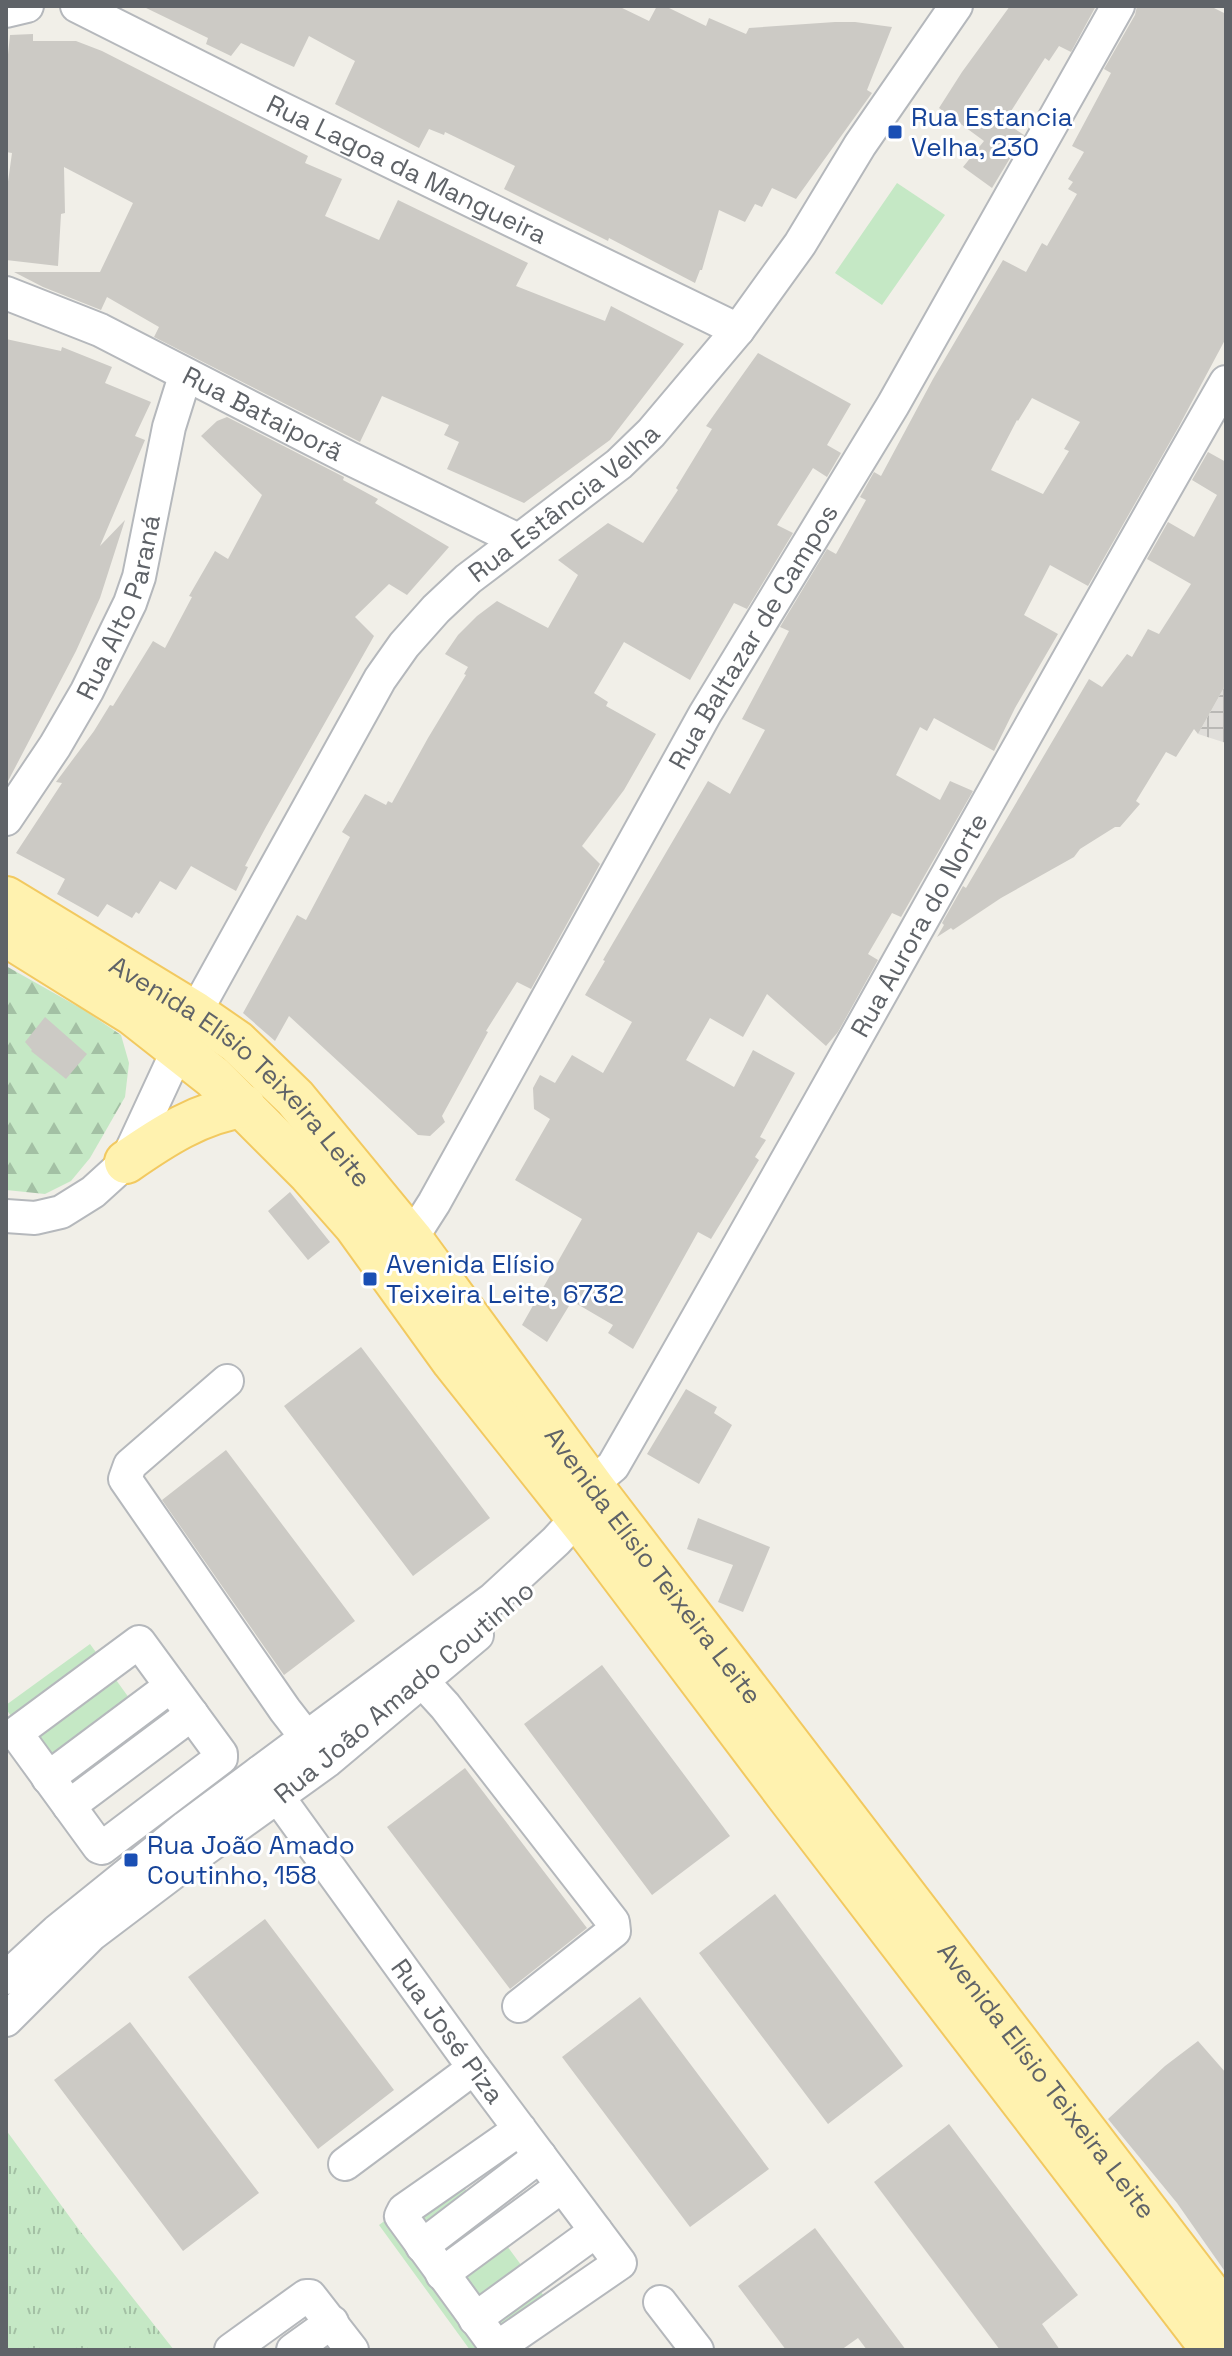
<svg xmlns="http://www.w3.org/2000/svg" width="1232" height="2356" viewBox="0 0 1232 2356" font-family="'Space Grotesk',sans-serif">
	<defs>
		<pattern id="industrial-grid" width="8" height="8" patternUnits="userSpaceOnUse" patternTransform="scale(2)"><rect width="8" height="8" fill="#e0deda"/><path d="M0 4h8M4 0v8" fill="none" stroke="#b9b8b5"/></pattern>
		<pattern id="grass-tufts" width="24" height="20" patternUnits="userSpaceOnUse" patternTransform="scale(2)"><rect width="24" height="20" fill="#c5e8c5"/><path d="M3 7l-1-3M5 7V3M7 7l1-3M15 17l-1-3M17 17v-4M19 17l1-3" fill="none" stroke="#a3c0a4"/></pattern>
		<pattern id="forest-firs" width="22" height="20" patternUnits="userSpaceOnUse" patternTransform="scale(2)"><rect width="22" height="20" fill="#c5e8c5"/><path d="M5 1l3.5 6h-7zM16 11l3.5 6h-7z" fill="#a3c0a4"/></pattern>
	</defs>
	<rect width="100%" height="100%" fill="#f1efe8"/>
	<path fill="url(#industrial-grid)" d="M 1226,684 L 1226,743 L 1198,734 Z"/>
	<path fill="url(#grass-tufts)" d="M 6,2130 L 80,2231 L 174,2350 L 6,2350 Z"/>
	<path fill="url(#forest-firs)" d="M 6,966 L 84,1010 L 121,1035 L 129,1063 L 125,1097 L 90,1158 L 71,1181 L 45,1194 L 6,1190 Z"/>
	<path fill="#c5e8c5" d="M 897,183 L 945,215 L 882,305 L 835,273 Z
		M 90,1644 L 132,1702 L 46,1764 L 6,1709 L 6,1705 Z
		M 452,2171 L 552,2307 L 492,2350 L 470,2350 L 379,2225 Z"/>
	<path fill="#cccac5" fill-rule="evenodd" d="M 142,6 L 618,6 L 649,21 L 657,6 L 665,6 L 706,26 L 709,18 L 746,34 L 749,28 L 835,22 L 855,22 L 892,27 L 867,90 L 872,93 L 796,199 L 772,188 L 762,207 L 755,204 L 745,222 L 719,210 L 702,270 L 700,270 L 695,283 L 609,238 L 608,241 L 504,189 L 515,166 L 445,132 L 444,135 L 429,129 L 419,148 L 335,104 L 355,61 L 309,36 L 294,67 L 241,43 L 231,56 L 206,44 L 208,38 Z
		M 1010,6 L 1096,6 L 1071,52 L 1059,46 L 1049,61 L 1045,58 L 1004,122 L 1024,135 L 992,188 L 963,167 L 984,141 L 939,108 L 962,72 Z
		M 1137,6 L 1210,6 L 1226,14 L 1226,338 L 1178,428 L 1088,586 L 1050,565 L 1024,615 L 1058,634 L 1015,708 L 994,751 L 934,718 L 927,731 L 920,727 L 896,775 L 940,800 L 950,781 L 973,791 L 901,917 L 892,913 L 868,954 L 878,960 L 838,1032 L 826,1046 L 767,994 L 743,1037 L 710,1018 L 686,1060 L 734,1087 L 753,1050 L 795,1073 L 760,1137 L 766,1140 L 755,1157 L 759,1160 L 711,1239 L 698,1232 L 633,1349 L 608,1333 L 613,1325 L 572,1301 L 547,1342 L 522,1325 L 582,1219 L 515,1180 L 550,1119 L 534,1109 L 533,1088 L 540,1075 L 555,1083 L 572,1055 L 603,1073 L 632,1022 L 585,995 L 605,961 L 603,960 L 708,781 L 730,794 L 765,730 L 742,719 L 789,631 L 780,627 L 827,549 L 836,554 L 866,500 L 860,497 L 874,472 L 881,476 L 933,379 L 1003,260 L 1026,272 L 1042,243 L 1047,246 L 1077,194 L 1068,189 L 1073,182 L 1068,179 L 1084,152 L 1072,146 L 1111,73 L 1104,69 L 1135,15 ZM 1032,398 L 1080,422 L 1064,449 L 1069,451 L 1043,494 L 991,470 L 1017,420 L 1018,421 Z
		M 33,34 L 33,41 L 76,41 L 102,51 L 308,156 L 305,163 L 342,179 L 325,216 L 379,240 L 398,200 L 528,263 L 516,286 L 605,321 L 611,306 L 684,344 L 610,440 L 524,503 L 447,469 L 459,442 L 444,435 L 449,425 L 382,396 L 360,442 L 154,337 L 159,327 L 107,297 L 101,310 L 43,287 L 14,272 L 100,272 L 133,203 L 64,167 L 65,213 L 61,214 L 58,266 L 6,260 L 6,196 L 12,153 L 6,152 L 6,74 L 10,35 Z
		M 6,339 L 61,351 L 62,347 L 112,367 L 105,383 L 151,402 L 135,436 L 145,440 L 100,546 L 125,520 L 100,598 L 76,651 L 6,785 Z
		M 758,353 L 851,404 L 827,445 L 841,453 L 827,477 L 813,468 L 777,525 L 793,533 L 747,609 L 734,603 L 690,680 L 624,642 L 594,693 L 608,702 L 606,706 L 656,734 L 624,790 L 582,846 L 600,864 L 531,989 L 517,982 L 486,1031 L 488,1032 L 442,1116 L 445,1122 L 430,1136 L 418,1135 L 289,1016 L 275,1041 L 243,1013 L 297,915 L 306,920 L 350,837 L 342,832 L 365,794 L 386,805 L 388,801 L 392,803 L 428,738 L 466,675 L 464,674 L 468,667 L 445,654 L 458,635 L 477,616 L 497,601 L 548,628 L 578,575 L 558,560 L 608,523 L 643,543 L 678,490 L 676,488 L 712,429 L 706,426 Z
		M 227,417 L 344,477 L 343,480 L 378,499 L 375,503 L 449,547 L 407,595 L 389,584 L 355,617 L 374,636 L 266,827 L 245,866 L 248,867 L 236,891 L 191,866 L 176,890 L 160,881 L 139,914 L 136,912 L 132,918 L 107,904 L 98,917 L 57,894 L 65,879 L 16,853 L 62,783 L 56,782 L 94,731 L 110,705 L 113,706 L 153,641 L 165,648 L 192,597 L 189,596 L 215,551 L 228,559 L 262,495 L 201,436 L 217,421 Z
		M 1208,452 L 1226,462 L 1226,684 L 1198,734 L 1194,729 L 1176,757 L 1166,752 L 1136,801 L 1140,804 L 1120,827 L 1115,827 L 1080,849 L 1074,857 L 1001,898 L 953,930 L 951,928 L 937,937 L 944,925 L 942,923 L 963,886 L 966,888 L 1089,679 L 1102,687 L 1127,654 L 1132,657 L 1148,629 L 1159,634 L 1191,584 L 1147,559 L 1168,522 L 1194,537 L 1217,495 L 1192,480 Z
		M 45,1017 L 87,1054 L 66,1079 L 31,1051 L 32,1050 L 25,1042 Z
		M 290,1192 L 330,1242 L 308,1260 L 268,1211 Z
		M 361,1347 L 490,1518 L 413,1576 L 284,1406 Z
		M 686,1389 L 717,1407 L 714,1413 L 732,1425 L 699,1484 L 647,1454 Z
		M 226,1450 L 355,1621 L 284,1675 L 162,1500 Z
		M 698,1518 L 770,1547 L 743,1612 L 718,1602 L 733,1565 L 687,1549 Z
		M 602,1665 L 730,1836 L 652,1895 L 524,1724 Z
		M 465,1768 L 587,1928 L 510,1989 L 387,1827 Z
		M 775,1894 L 903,2066 L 828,2124 L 699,1953 Z
		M 265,1919 L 394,2090 L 318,2149 L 188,1977 Z
		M 640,1997 L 769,2169 L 690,2227 L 562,2057 Z
		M 130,2022 L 259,2193 L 183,2251 L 54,2080 Z
		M 1198,2041 L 1226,2073 L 1226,2273 L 1177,2203 L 1108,2119 L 1165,2066 Z
		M 949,2124 L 1078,2295 L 1042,2324 L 1060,2350 L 1000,2350 L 874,2182 Z
		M 815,2228 L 906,2350 L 867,2350 L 858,2338 L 841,2350 L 786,2350 L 738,2286 Z"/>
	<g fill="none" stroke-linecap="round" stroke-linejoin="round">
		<defs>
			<g id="minor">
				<path id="s1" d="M 77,6 L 266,101 L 738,330"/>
				<path d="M 6,11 L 27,6"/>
				<path id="s2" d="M 6,293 L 100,330 L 351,459 L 518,540"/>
				<path id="s3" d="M 6,819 L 55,746 L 87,691 L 130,603 L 139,577 L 169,427 L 185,376"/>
				<path id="s4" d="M 6,1216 L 35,1218 L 61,1212 L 93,1192 L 126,1162 L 195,1013 L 380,679 L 404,645 L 436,609 L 468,579 L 619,464 L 651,433 L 738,330 L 800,244 L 860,145 L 956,6"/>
				<path id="s5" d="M 396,1251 L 411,1239 L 434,1203 L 705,714 L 893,405 L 1118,6"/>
				<path d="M 227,1381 L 130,1465 L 125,1479 L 285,1710 L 306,1737"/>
				<path d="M 139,1642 L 221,1754 L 221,1758 L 102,1848 L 99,1847 L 16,1733 Z"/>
				<path d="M 423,1682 L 445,1706 L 613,1922 L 614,1931 L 519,2006"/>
				<path id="s6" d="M 260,1772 L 474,2068 L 620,2263 L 498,2347 L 495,2345 L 401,2216 L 404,2210 L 520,2129"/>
				<path d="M 48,1778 L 171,1686"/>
				<path d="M 69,1806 L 192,1714"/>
				<path id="s7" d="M 6,1978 L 57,1931 L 186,1827 L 493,1599 L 556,1541 L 578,1517 L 600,1477 L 613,1466 C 820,1107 1019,742 1226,382"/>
				<path d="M 6,2020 L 91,1935 L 202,1851 L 327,1761 L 477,1635"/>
				<path d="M 345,2164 L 474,2068"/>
				<path d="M 422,2246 L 540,2156"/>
				<path d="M 442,2274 L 562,2186"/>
				<path d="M 660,2302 L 697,2350"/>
				<path d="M 475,2319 L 596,2231"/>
				<path d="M 231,2350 L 306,2296 L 310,2296 L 352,2350"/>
				<path d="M 293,2350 L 332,2322"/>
			</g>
			<g id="major">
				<path id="s8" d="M 6,898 L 195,1013 L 237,1042 L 295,1098 L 411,1239 L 594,1489 L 1226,2315"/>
				<path d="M 6,935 L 133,1014 L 213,1077 L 310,1174 L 355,1225 L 453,1361 L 589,1532 L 788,1796 L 1213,2350"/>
				<path d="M 126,1162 C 162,1137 200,1112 244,1106"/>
			</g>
		</defs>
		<use href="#minor" stroke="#b5b8bc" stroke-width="36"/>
		<use href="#major" stroke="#f2c960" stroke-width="46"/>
		<use href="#minor" stroke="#fff" stroke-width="32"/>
		<use href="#major" stroke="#fff2af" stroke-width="42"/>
	</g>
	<g fill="#1a4fb4" stroke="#fff" stroke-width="3">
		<rect x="887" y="124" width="16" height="16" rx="4"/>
		<rect x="362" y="1271" width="16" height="16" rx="4"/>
		<rect x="123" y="1852" width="16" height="16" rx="4"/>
	</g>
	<g text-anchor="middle" stroke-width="6" stroke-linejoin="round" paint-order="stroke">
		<g font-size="26" fill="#164399" stroke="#fff" text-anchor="start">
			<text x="911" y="126">Rua Estancia<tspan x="911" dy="30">Velha, 230</tspan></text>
			<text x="386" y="1273">Avenida Elísio<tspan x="386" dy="30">Teixeira Leite, 6732</tspan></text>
			<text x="147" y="1854">Rua João Amado<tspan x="147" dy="30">Coutinho, 158</tspan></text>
		</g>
		<g font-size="26" fill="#5f6368" stroke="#fff">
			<text dy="9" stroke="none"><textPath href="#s1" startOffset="368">Rua Lagoa da Mangueira</textPath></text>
			<text dy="9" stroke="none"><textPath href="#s2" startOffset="284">Rua Bataiporã</textPath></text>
			<text dy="9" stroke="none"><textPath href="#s4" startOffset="940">Rua Estância Velha</textPath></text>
			<text dy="9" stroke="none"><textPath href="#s3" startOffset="242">Rua Alto Paraná</textPath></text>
			<text dy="9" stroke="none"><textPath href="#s5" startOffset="712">Rua Baltazar de Campos</textPath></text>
			<text dy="9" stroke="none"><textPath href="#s7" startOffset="1420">Rua Aurora do Norte</textPath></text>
			<text dy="9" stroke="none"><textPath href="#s8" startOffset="294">Avenida Elísio Teixeira Leite</textPath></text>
			<text dy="9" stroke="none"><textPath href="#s8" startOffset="942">Avenida Elísio Teixeira Leite</textPath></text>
			<text transform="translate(404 1692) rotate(-40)" y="9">Rua João Amado Coutinho</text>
			<text dy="9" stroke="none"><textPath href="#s6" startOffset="320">Rua José Piza</textPath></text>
			<text dy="9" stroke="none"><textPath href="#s8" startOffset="1590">Avenida Elísio Teixeira Leite</textPath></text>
		</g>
	</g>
	<rect width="1232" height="2356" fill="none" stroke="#5f6368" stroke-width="16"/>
</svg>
